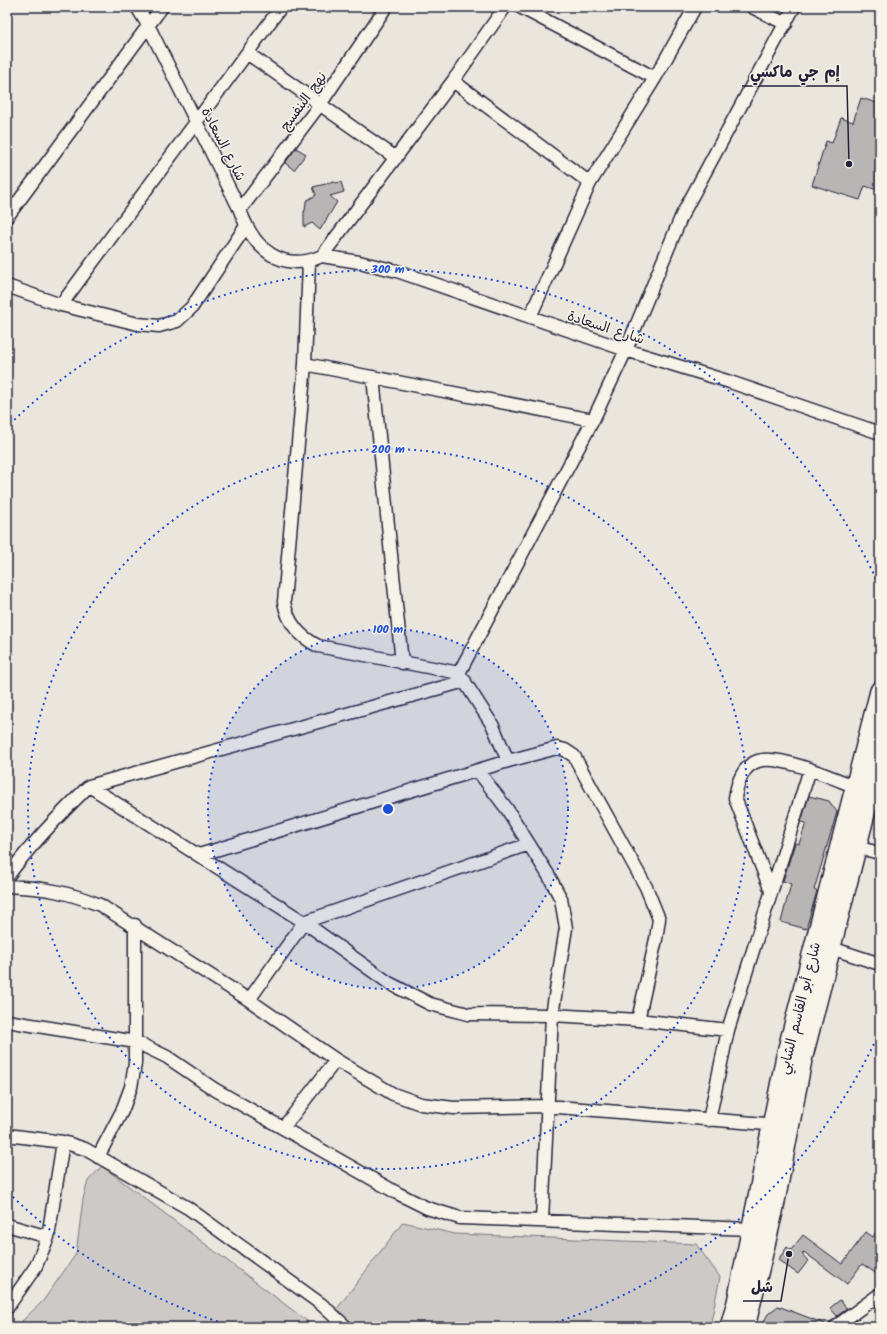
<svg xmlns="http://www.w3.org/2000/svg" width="887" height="1334" viewBox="0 0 887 1334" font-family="Kalam,'Playpen Sans Arabic',sans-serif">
	<rect width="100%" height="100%" fill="#eae6de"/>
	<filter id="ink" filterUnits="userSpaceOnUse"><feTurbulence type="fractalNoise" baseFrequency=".025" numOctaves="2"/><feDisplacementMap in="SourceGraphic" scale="8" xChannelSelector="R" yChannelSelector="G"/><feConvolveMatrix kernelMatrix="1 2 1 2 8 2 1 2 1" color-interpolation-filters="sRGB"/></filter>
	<g filter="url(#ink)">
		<path fill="#cdc9c6" stroke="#787680" d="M 102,1166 L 315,1327 L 22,1327 L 22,1321 L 43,1301 L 76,1254 L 83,1199 L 88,1181 Z
			M 403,1222 L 455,1234 L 696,1244 L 720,1277 L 710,1327 L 347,1327 L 333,1314 Z"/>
		<path fill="#b8b6b5" stroke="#22223b" d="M 861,98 L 880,104 L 880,191 L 865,186 L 860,200 L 812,185 L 826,141 L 832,143 L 841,118 L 853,122 Z
			M 296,148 L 306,154 L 294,170 L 285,163 Z
			M 334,182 L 336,183 L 341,182 L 344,192 L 330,196 L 337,202 L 320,230 L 312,223 L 304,227 L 304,211 L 305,211 L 306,201 L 316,195 L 313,187 Z
			M 809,796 L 829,801 L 837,812 L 814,890 L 817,891 L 806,929 L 781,922 L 791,884 L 783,881 L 795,843 L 799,844 L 806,823 L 801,822 Z
			M 880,1226 L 880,1276 L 862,1264 L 847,1284 L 804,1252 L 802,1254 L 808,1261 L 798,1274 L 778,1260 L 787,1247 L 791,1250 L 803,1235 L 842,1264 L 866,1232 L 873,1237 Z
			M 840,1300 L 847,1309 L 837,1316 L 830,1308 Z
			M 778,1306 L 828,1325 L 828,1327 L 761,1327 L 768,1314 Z"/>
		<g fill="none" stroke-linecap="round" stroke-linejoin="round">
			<defs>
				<path id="street" d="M 137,7 L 148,25 L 240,210 C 253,248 281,274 322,256 L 453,81 L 505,7
					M 520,7 L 655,78
					M 752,7 L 786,24
					M 247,53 L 396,158
					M 453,81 L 590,183
					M 240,210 L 321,103 L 386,7
					M 7,217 L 162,7
					M 322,256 L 359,262 L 397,271 L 626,350 L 730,382 L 880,433
					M 309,262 L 305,364 L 284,602 C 288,623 299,636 318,646 L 459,673 L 493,726 L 508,761
					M 7,286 L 61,305 L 138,324 L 159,326 L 177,321 L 192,307 L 246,226
					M 61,305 L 281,7
					M 530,317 L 590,183 L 655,78 L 695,7
					M 305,364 L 593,420
					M 373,377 L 402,663
					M 459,673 L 593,420 L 626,350 L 682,215 L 794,7
					M 478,771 L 507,809 L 549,876 L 561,899 L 566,928 L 552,1015 L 542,1220
					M 89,786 L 304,922 L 389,983 L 430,1004 L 468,1014 L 552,1015 L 638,1020 L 728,1030
					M 855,847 L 880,853
					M 199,855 L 508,761 L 557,748 L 565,750 L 574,756 L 646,887 L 659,919 L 656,939 L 638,1020
					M 7,877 C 31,844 59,815 89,786 L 465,681
					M 7,886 C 45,888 65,891 100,905 L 249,1000 L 336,1060 L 393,1094 L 421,1104 L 454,1108 L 546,1106 L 778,1125
					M 771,891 L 735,798 C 737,784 742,766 758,761 C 780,754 835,779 856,787
					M 831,948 L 880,964
					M 249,1000 L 304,922 L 529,844
					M 7,1021 L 136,1042 L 167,1057 L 214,1089 L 397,1193 L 427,1208 L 460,1218 L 751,1229
					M 709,1120 L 728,1030 L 810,769
					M 283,1128 L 336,1060
					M 7,1135 L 63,1142 L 85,1149 L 188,1208 L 321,1304 L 346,1327
					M 98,1157 L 122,1111 L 131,1087 L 135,1064 L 135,925
					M 7,1225 L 48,1237
					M 7,1308 L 36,1266 L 48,1237 L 63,1142
					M 835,1327 L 880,1294"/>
				<path id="primary" d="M 730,1327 L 737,1302 L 786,1056 L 880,691
					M 745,1327 L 773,1212 L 802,1060 L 880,755"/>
			</defs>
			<use href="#street" stroke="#22223b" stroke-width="15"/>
			<use href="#primary" stroke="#22223b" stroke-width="22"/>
			<use href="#street" stroke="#f7f3e8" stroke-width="12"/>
			<use href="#primary" stroke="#f7f3e8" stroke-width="19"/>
		</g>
	</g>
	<circle cx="388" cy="809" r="180" fill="#1d4ed8" fill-opacity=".12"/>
	<g fill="none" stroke="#1d4ed8" stroke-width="2" stroke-dasharray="2 4">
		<circle cx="388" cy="809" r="180"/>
		<circle cx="388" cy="809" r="360"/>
		<path d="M879 1033A540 540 0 0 1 541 1327M235 1327A540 540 0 0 1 10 1194M10 424A540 540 0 0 1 879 585"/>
	</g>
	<g text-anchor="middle" stroke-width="3" stroke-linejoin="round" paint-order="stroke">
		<g font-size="14" fill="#22223b" stroke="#f7f3e8">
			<text transform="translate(303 101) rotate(-54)" y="5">نهج البنفسج</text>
			<text transform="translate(224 144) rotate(63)" y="5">شارع السعادة</text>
			<text transform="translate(606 327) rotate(18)" y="5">شارع السعادة</text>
			<text transform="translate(799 1008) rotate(-76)" y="5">شارع أبو القاسم الشابي</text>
		</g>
	</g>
	<circle cx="388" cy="809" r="6" fill="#1d4ed8" stroke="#f7f3e8" stroke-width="2"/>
	<g font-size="12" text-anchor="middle" font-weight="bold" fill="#1d4ed8" stroke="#f7f3e8" stroke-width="3" stroke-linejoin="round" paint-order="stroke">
		<text x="388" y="273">300 m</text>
		<text x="388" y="453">200 m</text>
		<text x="388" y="633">100 m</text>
	</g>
	<path fill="none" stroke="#22223b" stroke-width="1.5" d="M849 164L847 86H742M789 1254L781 1301H743"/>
	<g fill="#22223b" stroke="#f7f3e8" stroke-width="1.5">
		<circle cx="849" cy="164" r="4"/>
		<circle cx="789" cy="1254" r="4"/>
	</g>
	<g font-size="15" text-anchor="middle" font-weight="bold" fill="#22223b" stroke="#f7f3e8" stroke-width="3" stroke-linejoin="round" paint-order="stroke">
		<text x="795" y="77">إم جي ماكسي</text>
		<text x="762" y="1292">شل</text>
	</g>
	<rect width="887" height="1334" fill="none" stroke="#f7f3e8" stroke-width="24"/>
	<rect x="12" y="12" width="863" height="1310" fill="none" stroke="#22223b" stroke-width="1.5" filter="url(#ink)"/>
</svg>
